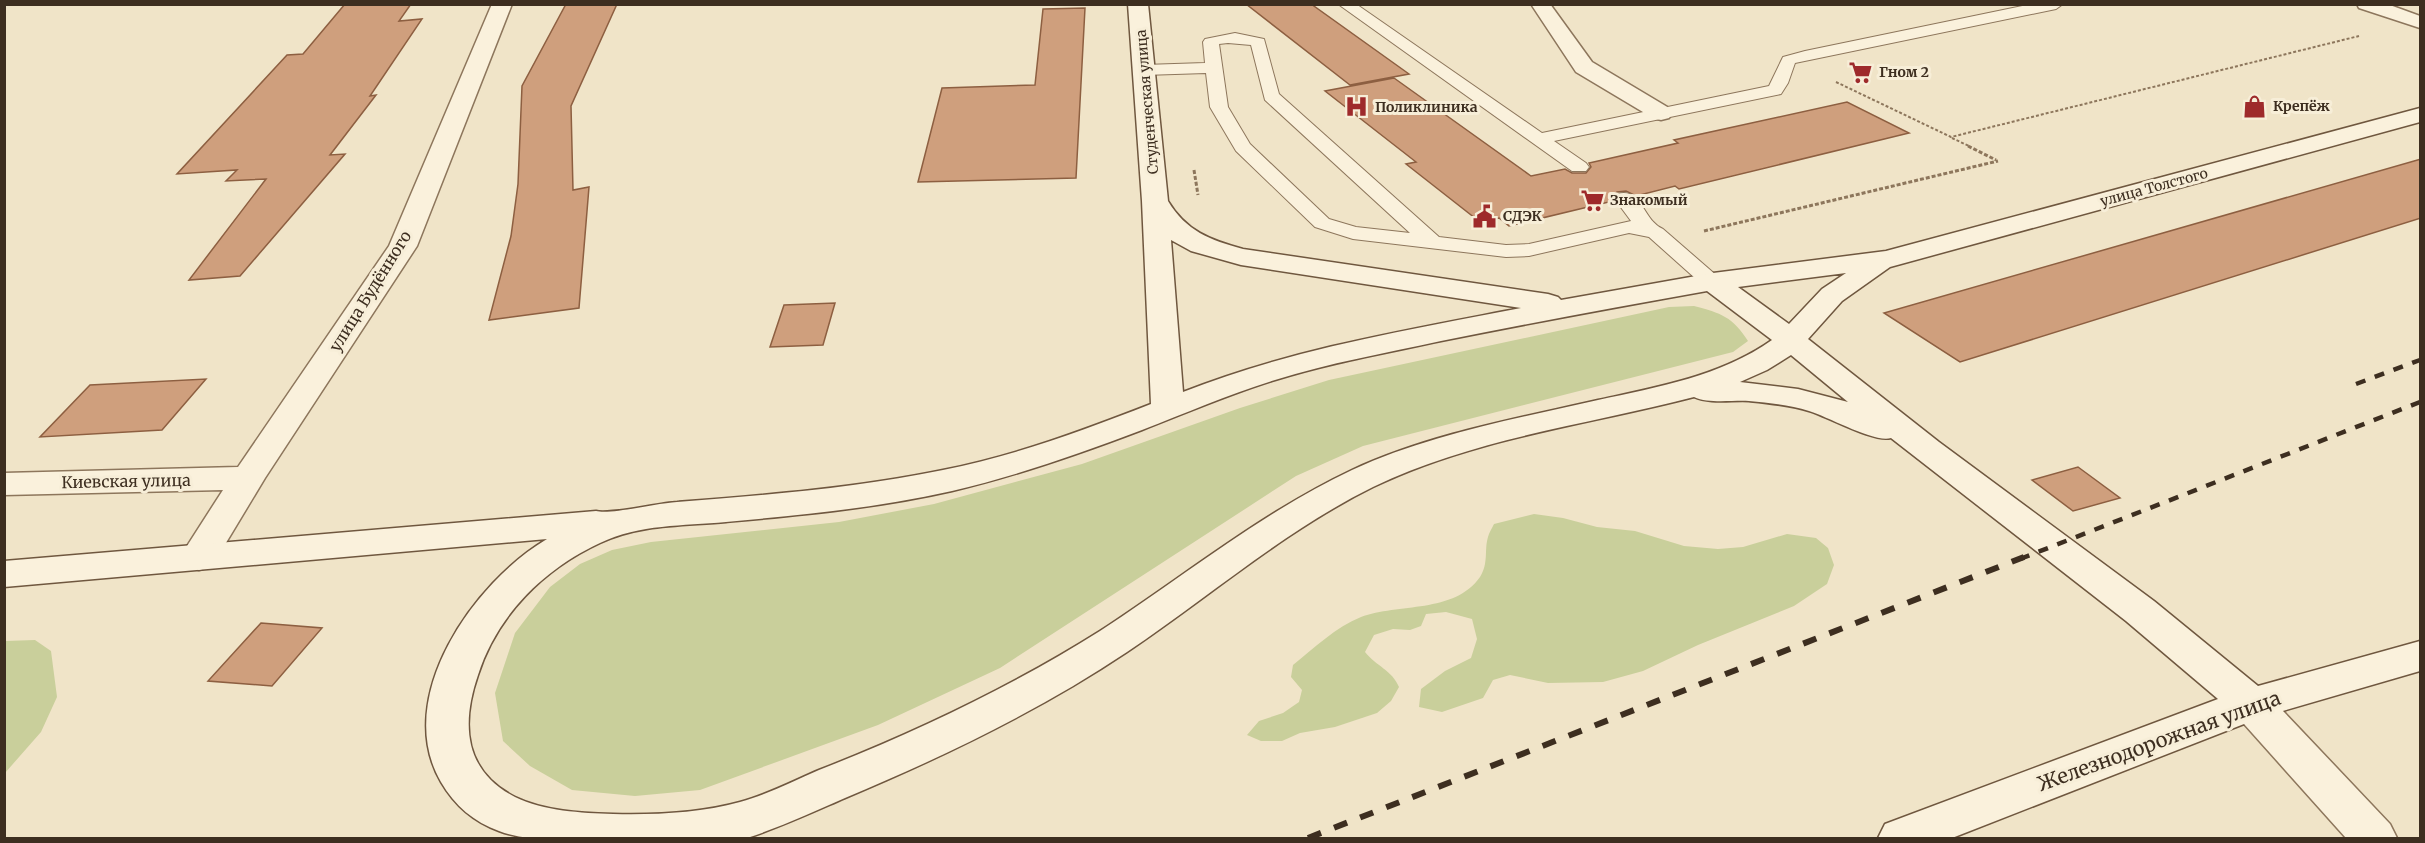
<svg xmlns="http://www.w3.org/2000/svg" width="2425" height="843" viewBox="0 0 2425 843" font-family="Merriweather,serif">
	<rect width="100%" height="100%" fill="#f0e4c8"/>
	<path fill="#c9cf9b" d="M 1694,306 C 1721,313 1733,317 1748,341 L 1733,352 L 1363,446 L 1296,476 L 1000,668 L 878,725 L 700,790 L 635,796 L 572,790 L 530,766 L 503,741 L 495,693 L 515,633 L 550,587 L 580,564 L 612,550 L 651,542 L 839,522 L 934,504 L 1082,464 L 1240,408 L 1329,380 L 1669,307 Z
		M 1534,514 L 1563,518 L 1597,527 L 1635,531 L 1684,546 L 1718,549 L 1743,547 L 1787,534 L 1816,538 L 1828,548 L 1834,565 L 1827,584 L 1794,606 L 1698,645 L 1643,671 L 1603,682 L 1548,683 L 1510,675 L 1493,680 L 1483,698 L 1442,712 L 1419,707 L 1421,689 L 1445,671 L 1471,658 L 1477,639 L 1472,619 L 1446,612 L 1426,614 L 1421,626 L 1410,630 L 1393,629 L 1374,635 L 1365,652 C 1376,666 1392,670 1399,687 L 1391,701 L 1377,713 L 1335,727 L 1300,733 L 1282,741 L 1261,741 L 1247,735 L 1259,721 L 1283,713 L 1299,702 L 1302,690 L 1291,677 L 1293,665 C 1314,648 1336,627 1361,617 C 1398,603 1454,614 1480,577 C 1489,563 1484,550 1488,537 C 1489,533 1492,528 1494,524 Z
		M 35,640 L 51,651 L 57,697 L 41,732 L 5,773 L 5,641 Z"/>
	<path fill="#cf9f7d" stroke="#8d5f41" stroke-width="1.5" d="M 345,4 L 411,4 L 399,21 L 422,19 L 370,96 L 376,95 L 330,155 L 345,154 L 240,276 L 189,280 L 266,179 L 226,181 L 237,170 L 177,174 L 287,55 L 303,54 Z
		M 566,4 L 617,4 L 571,106 L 573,190 L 589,187 L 579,308 L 489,320 L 511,236 L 518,184 L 522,86 Z
		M 1246,4 L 1311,4 L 1409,74 L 1350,85 Z
		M 1085,8 L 1076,178 L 918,182 L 942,88 L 1035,85 L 1043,9 Z
		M 1394,78 L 1531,176 L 1565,169 L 1572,173 L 1586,173 L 1591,167 L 1589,163 L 1678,143 L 1674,140 L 1847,102 L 1909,133 L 1679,189 L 1675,186 L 1636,196 L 1626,191 L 1617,192 L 1612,197 L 1613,201 L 1509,226 L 1499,218 L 1480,222 L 1406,164 L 1416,162 L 1325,91 Z
		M 2421,159 L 2421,218 L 1960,362 L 1884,313 Z
		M 835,303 L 823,345 L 770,347 L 784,305 Z
		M 206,379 L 162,430 L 40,437 L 90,385 Z
		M 2078,467 L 2120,498 L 2073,511 L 2032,480 Z
		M 261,623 L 322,628 L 272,686 L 208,681 Z"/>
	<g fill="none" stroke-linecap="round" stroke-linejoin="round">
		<defs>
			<path id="lane" d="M 1338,4 L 1356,4 L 1542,133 L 1769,86 L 1783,57 L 1805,51 L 2032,4 L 2063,4 L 2056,9 L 1795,63 L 1788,83 L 1781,94 L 1554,141 L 1586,163 L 1589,167 L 1586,171 L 1572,171 Z
				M 1235,33 L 1264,39 L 1279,94 L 1439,237 L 1506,245 L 1529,244 L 1631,221 L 1614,198 L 1617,194 C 1643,187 1642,220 1663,229 L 1724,282 L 1721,287 L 1713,289 L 1705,287 L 1649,237 L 1629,233 L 1529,256 L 1506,257 L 1353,239 L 1315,227 L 1236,151 L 1210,107 L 1206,73 L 1144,75 L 1136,70 L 1144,65 L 1205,63 L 1203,42 L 1205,39 ZM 1228,43 L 1251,45 L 1265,100 L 1410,233 L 1356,227 L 1329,219 L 1250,144 L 1228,107 L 1219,44 Z"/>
			<path id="street" d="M 492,4 L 512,4 L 417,246 L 265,478 L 212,566 L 199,570 L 186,566 L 180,557 L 223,490 L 4,495 L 4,473 L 238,467 L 389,246 Z
				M 1531,4 L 1550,4 L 1592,62 L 1669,108 L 1672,113 L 1669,118 L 1661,120 L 1653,118 L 1576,72 Z
				M 2357,4 L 2387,4 L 2420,16 L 2420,28 L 2359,8 Z
				M 2251,688 L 2266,693 L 2390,824 L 2397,838 L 2346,838 L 2236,715 L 2230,704 L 2236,693 Z"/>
			<path id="secondary" d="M 1128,4 L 1148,4 L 1168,201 C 1186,231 1210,240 1243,249 L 1548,294 L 1558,297 L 1561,300 L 1713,273 L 1886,251 L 2420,108 L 2420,122 L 1890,267 L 1842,301 L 1808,339 L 1939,442 L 2154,601 L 2258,686 L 2420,641 L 2420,671 L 2262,717 L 1952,838 L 1878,838 L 1885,824 L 2218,699 L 2126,621 L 1891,438 C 1874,443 1829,417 1809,411 C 1790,405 1769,403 1749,401 C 1732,400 1709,404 1694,397 C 1587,425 1474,438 1373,487 C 1284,531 1209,597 1127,652 C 1039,711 943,757 845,798 C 813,812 781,827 747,838 C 697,838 647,838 598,838 C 565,838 530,843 499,831 C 474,822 455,806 441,782 C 392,698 474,582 547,539 L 4,587 L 4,561 L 596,511 C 610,515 657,503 677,502 C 766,495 856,488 943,470 C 1015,456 1084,430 1151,404 L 1142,201 ZM 1171,240 L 1191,251 L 1241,265 L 1521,308 C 1407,330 1292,349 1183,392 ZM 1846,273 L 1822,289 L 1789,324 L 1738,287 ZM 1707,291 L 1772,340 C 1721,376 1658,387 1598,400 C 1515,419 1430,434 1352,470 C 1261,513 1183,577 1100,631 C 1011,687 916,732 819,770 C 793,781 767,795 740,802 C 700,813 654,815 613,814 C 581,813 544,811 515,797 C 464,771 461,724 478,675 C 497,615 544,569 600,543 C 640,524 683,526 726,522 C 801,515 878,508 952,491 C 1016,476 1079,454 1142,430 C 1186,413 1229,394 1275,380 C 1329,363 1386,353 1441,341 C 1530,323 1618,307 1707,291 ZM 1791,355 L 1848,402 L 1798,389 L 1740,382 L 1767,370 Z"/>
		</defs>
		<use href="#lane" stroke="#8d765c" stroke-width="2"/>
		<use href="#street" stroke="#8d765c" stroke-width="3"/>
		<use href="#secondary" stroke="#6f573f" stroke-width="3"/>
		<path stroke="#8d765c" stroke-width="2" stroke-dasharray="3 2" stroke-linecap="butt" d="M 1836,82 L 1951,137 L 2359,36
			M 1952,138 L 1971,147"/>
		<path stroke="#8d765c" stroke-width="3" stroke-dasharray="4 2" stroke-linecap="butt" d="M 1968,146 L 1996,160
			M 1194,170 L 1198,195
			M 1704,231 L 1998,161"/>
		<use href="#lane" fill="#faf1dc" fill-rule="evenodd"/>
		<use href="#street" fill="#faf1dc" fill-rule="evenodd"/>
		<use href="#secondary" fill="#faf1dc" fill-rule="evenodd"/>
		<path stroke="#3d2e20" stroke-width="4.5" stroke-dasharray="10 10" stroke-linecap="butt" d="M 2356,384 L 2420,360
			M 2020,559 L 2420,402"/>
		<path stroke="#3d2e20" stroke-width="6" stroke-dasharray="14 14" stroke-linecap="butt" d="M 1308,838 L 2024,557"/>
	</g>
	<defs>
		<symbol id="supermarket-bare" viewBox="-9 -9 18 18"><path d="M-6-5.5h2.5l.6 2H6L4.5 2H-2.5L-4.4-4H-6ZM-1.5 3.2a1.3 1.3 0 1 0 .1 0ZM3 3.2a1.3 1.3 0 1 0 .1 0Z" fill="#9e2a2b" stroke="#f7eed8" stroke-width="2.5" paint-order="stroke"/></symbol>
		<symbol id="shop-bare" viewBox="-9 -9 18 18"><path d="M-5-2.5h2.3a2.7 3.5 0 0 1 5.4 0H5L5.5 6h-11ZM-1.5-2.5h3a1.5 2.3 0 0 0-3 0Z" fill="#9e2a2b" stroke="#f7eed8" stroke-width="2.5" paint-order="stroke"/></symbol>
		<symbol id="hospital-bare" viewBox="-9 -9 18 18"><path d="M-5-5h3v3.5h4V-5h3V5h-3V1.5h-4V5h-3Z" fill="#9e2a2b" stroke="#f7eed8" stroke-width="2.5" paint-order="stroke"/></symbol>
		<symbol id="civic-bare" viewBox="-9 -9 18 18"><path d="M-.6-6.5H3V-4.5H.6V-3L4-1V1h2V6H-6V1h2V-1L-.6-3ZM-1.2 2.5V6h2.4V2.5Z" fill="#9e2a2b" stroke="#f7eed8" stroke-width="2.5" paint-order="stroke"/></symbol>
	</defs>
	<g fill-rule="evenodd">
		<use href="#supermarket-bare" x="1844" y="56" width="33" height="33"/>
		<use href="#shop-bare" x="2238" y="90" width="33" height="33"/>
		<use href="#hospital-bare" x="1340" y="90" width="33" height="33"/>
		<use href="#supermarket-bare" x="1576" y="184" width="33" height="33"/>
		<use href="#civic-bare" x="1468" y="200" width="33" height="33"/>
	</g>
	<g text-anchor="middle" stroke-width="6" stroke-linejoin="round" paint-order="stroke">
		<g font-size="14" font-weight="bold" fill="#3d2e20" stroke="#f7eed8" text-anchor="start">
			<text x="1879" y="77">Гном 2</text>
			<text x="2273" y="111">Крепёж</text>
			<text x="1375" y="112">Поликлиника</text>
			<text x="1610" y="205">Знакомый</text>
			<text x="1503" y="221">СДЭК</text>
		</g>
		<g font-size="14" fill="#3d2e20" stroke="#f7eed8">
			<text transform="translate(1147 102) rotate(-95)" y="5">Студенческая улица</text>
			<text transform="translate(2154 187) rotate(-15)" y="5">улица Толстого</text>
		</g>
		<g font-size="16" fill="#3d2e20" stroke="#f7eed8">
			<text transform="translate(370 291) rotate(-58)" y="6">улица Будённого</text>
			<text transform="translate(126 481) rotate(-1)" y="6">Киевская улица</text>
		</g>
		<g font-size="20" fill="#3d2e20" stroke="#f7eed8">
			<text transform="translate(2159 741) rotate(-20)" y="7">Железнодорожная улица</text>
		</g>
	</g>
	<rect width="2425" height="843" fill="none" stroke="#3d2e20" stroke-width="12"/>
</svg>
